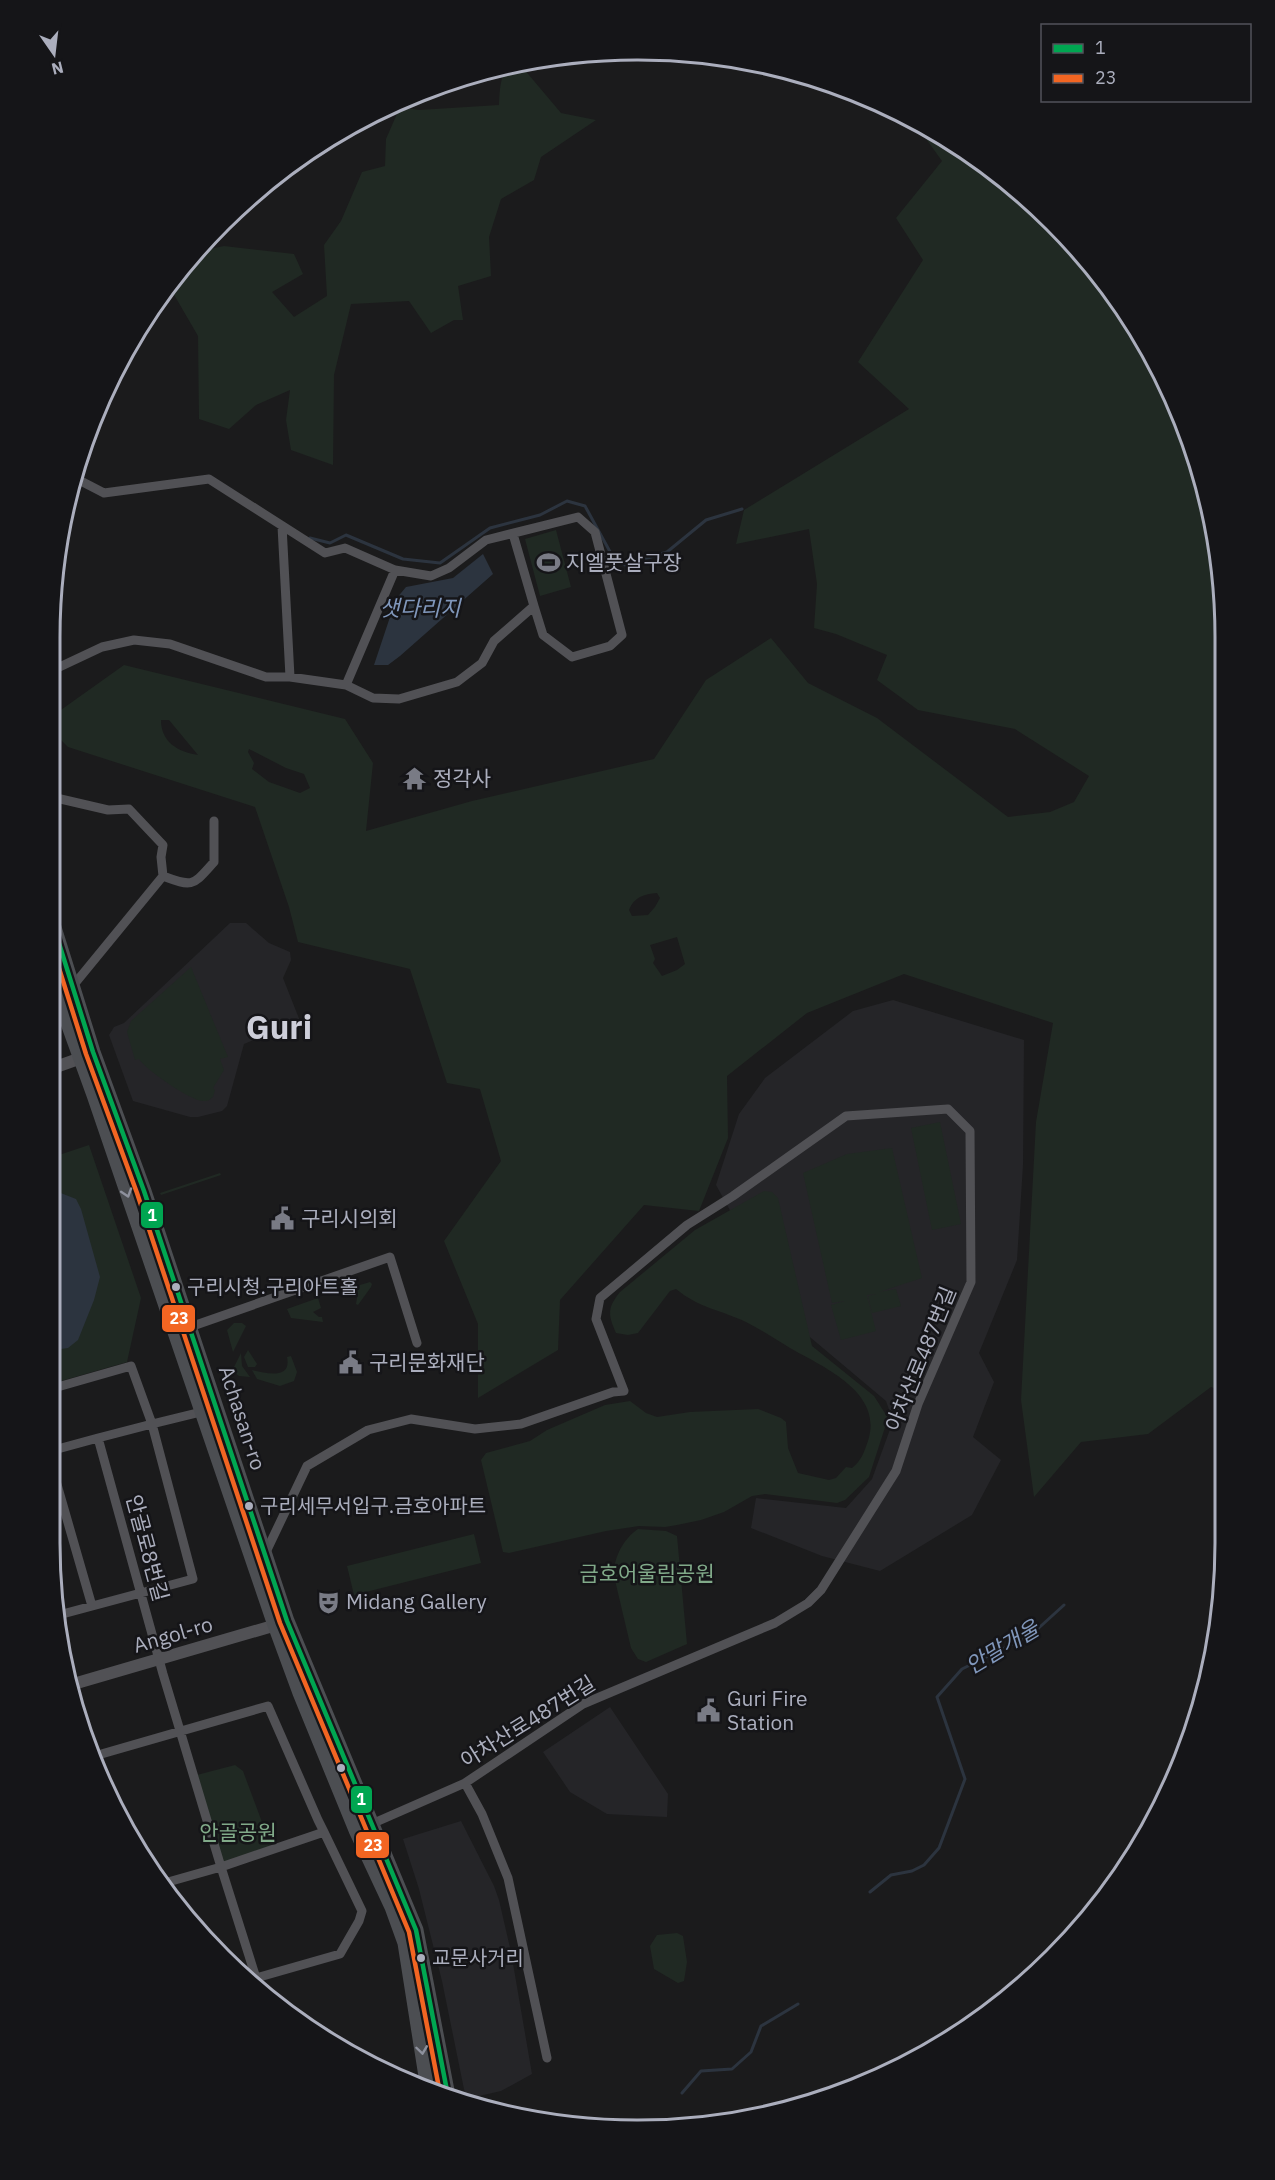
<svg xmlns="http://www.w3.org/2000/svg" width="1275" height="2180" viewBox="0 0 1275 2180" font-family="'IBM Plex Sans','Noto Sans KR',sans-serif">
	<rect width="100%" height="100%" fill="#1b1b1c"/>
	<path fill="#252528" d="M 230,923 L 246,923 L 269,943 L 290,952 L 291,960 L 283,978 L 300,1021 L 244,1044 L 227,1106 L 222,1111 L 198,1117 L 190,1117 L 133,1101 L 109,1035 L 111,1032 L 114,1027 L 124,1023 Z
		M 893,1000 L 1024,1040 L 1023,1165 L 1017,1260 L 979,1353 L 994,1382 L 973,1437 L 1001,1460 L 972,1515 L 880,1571 L 822,1556 L 751,1528 L 756,1498 L 846,1508 L 872,1479 L 893,1421 L 886,1401 L 792,1322 L 716,1185 L 739,1114 L 765,1078 L 853,1011 Z
		M 610,1707 L 668,1794 L 667,1817 L 607,1814 L 570,1792 L 543,1752 Z
		M 461,1821 L 494,1886 L 499,1900 L 511,1952 L 532,2074 L 501,2091 L 466,2099 L 442,1981 L 419,1889 L 403,1839 Z"/>
	<path fill="#202923" fill-rule="evenodd" d="M 518,62 L 561,113 L 596,120 L 541,157 L 534,180 L 501,199 L 489,237 L 491,276 L 458,286 L 463,320 L 454,320 L 431,333 L 409,301 L 351,304 L 334,375 L 333,465 L 291,450 L 286,420 L 290,390 L 256,405 L 229,429 L 199,419 L 198,336 L 169,286 L 196,252 L 224,246 L 294,254 L 303,274 L 272,292 L 294,317 L 327,296 L 324,245 L 341,221 L 362,172 L 385,166 L 386,139 L 400,107 L 419,110 L 499,105 C 500,89 499,68 518,62 Z
		M 930,130 L 964,148 L 1054,222 L 1147,343 L 1194,449 L 1224,599 L 1224,1392 L 1211,1387 L 1148,1434 L 1081,1442 L 1034,1497 L 1021,1400 L 1036,1122 L 1053,1023 L 904,974 L 807,1013 L 727,1076 L 728,1138 L 699,1211 L 644,1205 L 560,1300 L 558,1350 L 478,1398 L 478,1324 L 444,1241 L 501,1161 L 480,1089 L 447,1083 L 410,969 L 298,942 L 289,907 L 255,807 L 68,747 L 51,730 L 51,717 L 124,665 L 345,719 L 373,763 L 366,831 L 472,801 L 654,759 L 706,680 L 771,638 L 808,683 L 877,718 L 1008,817 L 1050,812 L 1074,802 L 1089,776 L 1015,729 L 918,710 L 877,680 L 887,655 L 836,634 L 814,628 L 817,584 L 809,529 L 736,544 L 744,510 L 909,409 L 858,362 L 923,260 L 896,218 L 942,161 L 924,136 ZM 161,720 L 169,720 L 198,755 C 178,752 161,742 161,720 ZM 249,749 L 286,768 L 304,774 L 310,788 L 300,793 L 269,782 L 252,769 L 254,763 L 248,752 ZM 657,893 L 660,898 L 655,907 L 648,915 L 632,916 L 629,910 C 634,897 644,894 657,893 ZM 677,937 L 685,964 L 677,970 L 662,976 L 653,963 L 655,959 L 650,945 Z
		M 556,530 L 571,587 L 540,596 L 525,539 Z
		M 191,967 L 228,1057 L 220,1059 L 224,1070 L 213,1088 L 215,1090 L 213,1097 C 209,1100 209,1101 204,1101 C 192,1102 146,1070 139,1059 L 135,1060 L 127,1032 L 131,1021 Z
		M 940,1122 L 961,1224 L 932,1230 L 911,1128 Z
		M 89,1145 L 141,1298 L 127,1362 L 54,1383 L 53,1157 Z
		M 892,1148 L 922,1278 L 879,1292 L 896,1289 L 901,1306 L 872,1313 L 868,1296 L 876,1294 L 867,1295 L 876,1331 L 841,1340 L 831,1305 L 845,1301 L 832,1303 L 803,1173 L 847,1154 Z
		M 220,1173 L 221,1175 L 161,1195 L 160,1193 Z
		M 764,1191 L 772,1192 L 778,1198 L 812,1346 L 874,1396 L 888,1418 L 869,1477 L 845,1500 L 837,1503 L 765,1494 L 752,1496 L 724,1512 L 701,1520 L 677,1525 L 665,1527 L 639,1526 L 606,1531 L 509,1553 L 503,1552 L 481,1460 L 486,1453 L 530,1441 L 547,1430 L 605,1405 L 630,1401 L 646,1413 L 657,1417 L 690,1412 L 758,1409 L 781,1418 L 786,1422 L 788,1448 L 798,1473 L 829,1480 L 836,1478 L 846,1467 L 852,1468 C 862,1460 864,1452 868,1441 C 884,1392 823,1367 790,1348 C 775,1339 762,1330 746,1322 C 721,1310 699,1308 676,1289 L 670,1291 L 638,1333 L 628,1335 L 616,1333 C 608,1315 607,1308 620,1292 L 695,1230 Z
		M 370,1282 L 372,1284 L 371,1287 L 358,1305 L 356,1304 L 358,1292 L 353,1287 Z
		M 318,1298 L 321,1308 L 313,1312 L 319,1317 L 322,1317 L 323,1322 L 291,1318 L 287,1309 Z
		M 234,1323 L 242,1323 L 246,1326 L 233,1352 L 227,1330 Z
		M 248,1350 L 257,1364 L 255,1367 L 248,1367 L 244,1357 Z
		M 241,1353 L 242,1366 L 250,1377 L 239,1376 L 235,1373 L 234,1367 Z
		M 291,1356 L 297,1372 L 294,1381 L 280,1386 L 257,1379 L 252,1370 C 265,1373 292,1380 287,1357 Z
		M 638,1529 L 666,1531 L 677,1536 L 687,1644 L 646,1662 L 638,1659 L 631,1648 L 614,1576 C 613,1558 624,1538 638,1529 Z
		M 474,1534 L 481,1563 L 354,1595 L 347,1566 Z
		M 235,1765 L 243,1771 L 272,1849 L 221,1867 L 193,1776 Z
		M 677,1933 L 683,1936 L 687,1962 L 684,1981 L 678,1983 L 654,1969 L 650,1946 L 657,1935 Z"/>
	<path fill="#2c343f" d="M 483,554 L 493,574 L 400,656 L 388,665 L 374,665 L 396,599 L 406,587 L 453,578 Z
		M 53,1190 L 76,1199 L 81,1209 L 100,1277 L 94,1300 L 78,1340 L 68,1348 L 54,1350 Z"/>
	<g fill="none" stroke-linecap="round" stroke-linejoin="round">
		<path stroke="#2c343f" stroke-width="3" d="M 310,538 L 330,543 L 346,535 L 403,559 L 440,563 L 490,528 L 540,515 L 567,501 L 585,506 L 614,559 L 625,565 L 667,552 L 706,520 L 742,509
			M 870,1892 L 891,1875 L 912,1871 L 924,1865 L 939,1848 L 965,1779 L 937,1697 L 962,1669 L 1031,1635 L 1064,1605
			M 682,2093 L 701,2071 L 732,2069 L 751,2052 L 761,2026 L 798,2004"/>
		<path stroke="#515155" stroke-width="9" d="M 282,526 L 290,677
			M 513,534 L 534,606
			M 51,671 L 102,647 L 134,640 L 170,644 L 266,677 L 290,677 L 346,685 L 373,698 L 399,699 L 457,682 L 482,663 L 494,641 L 534,606 L 543,635 L 572,657 L 610,646 L 622,635 L 595,532 L 578,517 L 486,540 L 449,568 L 431,576 L 395,570 L 345,548 L 325,553 L 209,479 L 104,493 L 75,478
			M 346,685 L 395,570
			M 52,797 L 108,810 L 129,809 L 163,845 L 161,857 L 163,876 L 72,987
			M 163,876 C 194,888 193,885 214,862 L 214,821
			M 190,1327 L 390,1257 L 417,1343
			M 54,1388 L 131,1366 L 152,1424 L 98,1438 L 163,1674 L 221,1867 L 161,1884
			M 54,1450 L 98,1438
			M 54,1474 L 92,1606
			M 265,1554 L 307,1466 L 368,1430 L 411,1419 L 475,1429 L 521,1424 L 613,1392 L 624,1391 L 596,1319 L 600,1298 L 687,1225 L 733,1196 L 846,1116 L 948,1109 L 970,1131 L 971,1282 L 918,1404 L 896,1471 L 821,1590 L 808,1603 L 775,1623 L 583,1704 L 465,1783 L 367,1826
			M 55,1616 L 193,1579 L 152,1424 L 201,1412
			M 91,1757 L 268,1706 L 318,1820 L 324,1832 L 362,1911 L 359,1921 L 340,1954 L 256,1978 L 221,1867 L 324,1832
			M 465,1783 L 482,1814 L 508,1878 L 547,2058"/>
		<path stroke="#515155" stroke-width="12" d="M 53,1068 L 81,1058
			M 70,1685 L 283,1623"/>
		<path stroke="#4c4e52" stroke-width="15" d="M 52,921 L 93,1052 L 144,1191 L 287,1621 L 416,1930 L 448,2096
			M 52,979 L 94,1095 L 275,1625 L 300,1693 L 356,1830 L 392,1907 L 405,1943 L 428,2089"/>
		<defs>
			<path id="bus-1" d="M 52,921 L 93,1052 L 144,1191 L 287,1621 L 416,1930 L 448,2096"/>
			<path id="bus-2" d="M 52,946 L 86,1054 L 137,1193 L 280,1623 L 409,1932 L 440,2093"/>
		</defs>
		<use href="#bus-1" stroke="#151518" stroke-width="9"/>
		<use href="#bus-2" stroke="#151518" stroke-width="9"/>
		<use href="#bus-1" stroke="#00a651" stroke-width="4.5"/>
		<use href="#bus-2" stroke="#f26522" stroke-width="4.5"/>
	</g>
	<defs><path id="oneway-chevron" d="M-2-3.5L2.5 0L-2 3.5" fill="none" stroke-width="1.6" stroke-linecap="round" stroke-linejoin="round" transform="scale(1.5)"/></defs>
	<g stroke="#8e919d">
		<use href="#oneway-chevron" transform="translate(127 1193) rotate(72)"/>
		<use href="#oneway-chevron" transform="translate(422 2050) rotate(82)"/>
	</g>
	<defs>
		<symbol id="stadium-bare" viewBox="-9 -9 18 18"><path d="M0-5a6.5 5 0 1 0 0 10a6.5 5 0 1 0 0-10ZM-3.5-1.8h7v3.6h-7Z" fill="#797b85" stroke="#151518" stroke-width="2.5" paint-order="stroke"/></symbol>
		<symbol id="temple-bare" viewBox="-9 -9 18 18"><path d="M0-6L5-2H3V0L6.5 2.5H4V6H1.5V3h-3V6H-4V2.5H-6.5L-3 0V-2H-5Z" fill="#797b85" stroke="#151518" stroke-width="2.5" paint-order="stroke"/></symbol>
		<symbol id="civic-bare" viewBox="-9 -9 18 18"><path d="M-.6-6.5H3V-4.5H.6V-3L4-1V1h2V6H-6V1h2V-1L-.6-3ZM-1.2 2.5V6h2.4V2.5Z" fill="#797b85" stroke="#151518" stroke-width="2.5" paint-order="stroke"/></symbol>
		<symbol id="theatre-bare" viewBox="-9 -9 18 18"><path d="M-5-5.5Q0-4 5-5.5V0Q5 5 0 6Q-5 5-5 0ZM-3.3-2.5H-1v1.5H-3.3ZM1-2.5H3.3v1.5H1ZM-2.8 1Q0 5.5 2.8 1Z" fill="#797b85" stroke="#151518" stroke-width="2.5" paint-order="stroke"/></symbol>
	</defs>
	<g fill-rule="evenodd">
		<use href="#stadium-bare" x="532" y="546" width="33" height="33"/>
		<use href="#temple-bare" x="398" y="762" width="33" height="33"/>
		<use href="#civic-bare" x="266" y="1202" width="33" height="33"/>
		<use href="#civic-bare" x="334" y="1346" width="33" height="33"/>
		<use href="#theatre-bare" x="312" y="1586" width="33" height="33"/>
		<use href="#civic-bare" x="692" y="1694" width="33" height="33"/>
	</g>
	<g fill="#abaebd" stroke="#151518" stroke-width="2">
		<circle cx="176" cy="1287" r="5"/>
		<circle cx="249" cy="1506" r="5"/>
		<circle cx="341" cy="1768" r="5"/>
		<circle cx="421" cy="1958" r="5"/>
	</g>
	<g text-anchor="middle" stroke-width="5" stroke-linejoin="round" paint-order="stroke">
		<g font-size="20" fill="#abaebd" stroke="#151518" text-anchor="start">
			<text x="187" y="1294">구리시청.구리아트홀</text>
			<text x="260" y="1513">구리세무서입구.금호아파트</text>
			<text x="432" y="1965">교문사거리</text>
		</g>
		<g font-size="21" fill="#abaebd" stroke="#151518" text-anchor="start">
			<text x="566" y="570">지엘풋살구장</text>
			<text x="433" y="786">정각사</text>
			<text x="301" y="1226">구리시의회</text>
			<text x="369" y="1370">구리문화재단</text>
			<text x="346" y="1609">Midang Gallery</text>
			<text x="727" y="1706">Guri Fire<tspan x="727" dy="24">Station</tspan></text>
		</g>
		<g font-size="21" fill="#abaebd" stroke="#151518">
			<text transform="translate(921 1359) rotate(-68)" y="7">아차산로487번길</text>
			<text transform="translate(242 1418) rotate(72)" y="7">Achasan-ro</text>
			<text transform="translate(147 1548) rotate(75)" y="7">안골로8번길</text>
			<text transform="translate(173 1635) rotate(-16)" y="7">Angol-ro</text>
			<text transform="translate(528 1722) rotate(-32)" y="7">아차산로487번길</text>
		</g>
		<g font-size="21" fill="#81aa89" stroke="#151518">
			<text x="647" y="1581">금호어울림공원</text>
			<text x="238" y="1840">안골공원</text>
		</g>
		<g font-size="22" font-style="italic" fill="#8097bb" stroke="#151518">
			<text x="420" y="616">샛다리지</text>
			<text transform="translate(1002 1647) rotate(-31)" y="8">안말개울</text>
		</g>
		<g font-size="33" font-weight="bold" fill="#cdced9" stroke="#151518">
			<text x="279" y="1039">Guri</text>
		</g>
	</g>
	<path d="M0 0H1275V2180H0ZM637 60H638A577 577 0 0 1 1215 637V1543A577 577 0 0 1 638 2120H637A577 577 0 0 1 60 1543V637A577 577 0 0 1 637 60Z" fill="#151518" fill-rule="evenodd"/>
	<path fill="none" stroke="#abaebd" stroke-width="3" d="M637 60H638A577 577 0 0 1 1215 637V1543A577 577 0 0 1 638 2120H637A577 577 0 0 1 60 1543V637A577 577 0 0 1 637 60Z"/>
	<g stroke="#151518" stroke-width="2">
		<rect x="140" y="1201" width="24" height="28" rx="6" fill="#00a651"/>
		<rect x="161" y="1304" width="35" height="29" rx="6" fill="#f26522"/>
		<rect x="350" y="1785" width="23" height="29" rx="6" fill="#00a651"/>
		<rect x="355" y="1831" width="35" height="28" rx="6" fill="#f26522"/>
	</g>
	<g font-size="16" text-anchor="middle" font-weight="bold" fill="#fff">
		<text x="152" y="1221">1</text>
		<text x="179" y="1324">23</text>
		<text x="361" y="1805">1</text>
		<text x="373" y="1851">23</text>
	</g>
	<rect x="1041" y="24" width="210" height="78" fill="#151518" stroke="#51525a" stroke-width="1.5"/>
	<rect x="1053" y="44" width="30" height="9" fill="#00a651" stroke="#51525a" stroke-width="1.5"/>
	<text x="1095" y="54" font-size="18" fill="#abaebd">1</text>
	<rect x="1053" y="74" width="30" height="9" fill="#f26522" stroke="#51525a" stroke-width="1.5"/>
	<text x="1095" y="84" font-size="18" fill="#abaebd">23</text>
	<g transform="translate(54 54) rotate(166)" stroke="#151518" stroke-width="4.5" paint-order="stroke">
	<path d="M0-4.5L10 22L0 15L-10 22Z" fill="#abaebd"/>
	<text y="-9" font-size="16" font-weight="bold" text-anchor="middle" fill="#abaebd">N</text>
	</g>
</svg>
